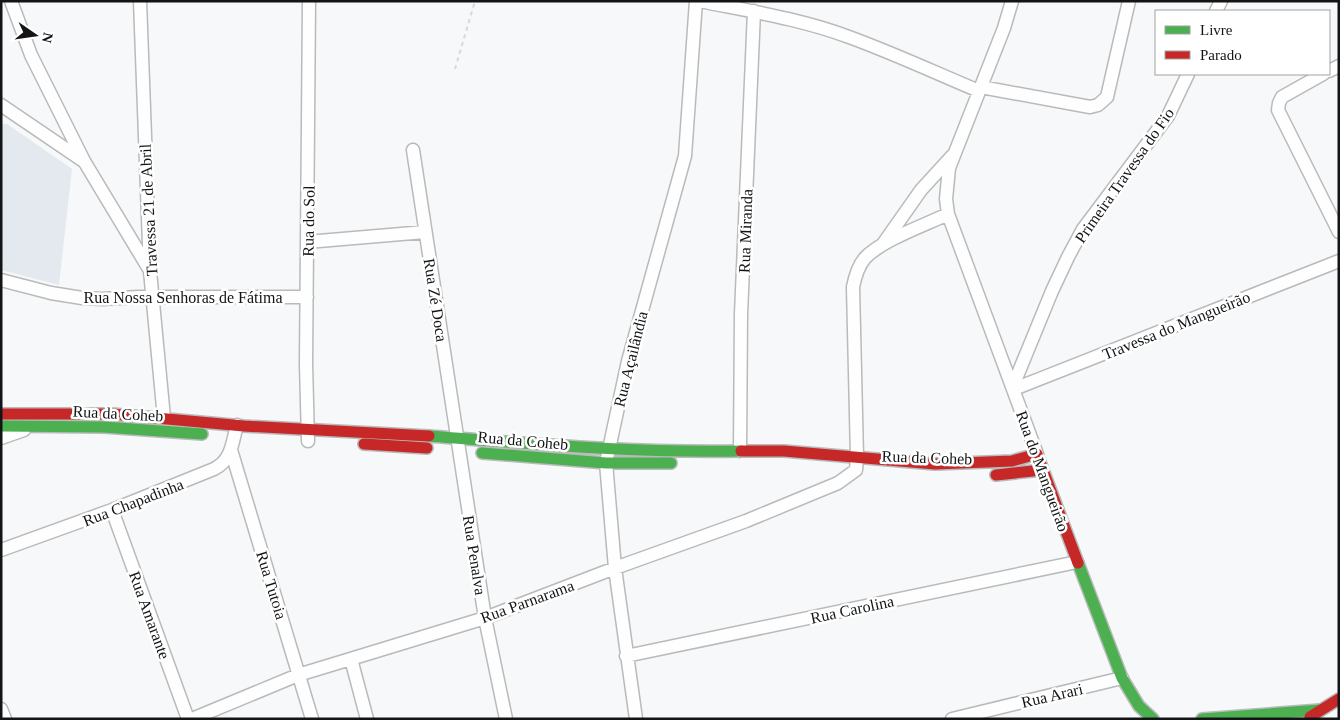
<svg xmlns="http://www.w3.org/2000/svg" width="1340" height="720" viewBox="0 0 1340 720" font-family="'Times New Roman',serif">
	<rect width="100%" height="100%" fill="#f6f8f9"/>
	<path fill="#e3e9ee" d="M 1,124 L 7,124 L 72,169 L 59,285 L 1,270 Z"/>
	<g fill="none" stroke-linecap="round" stroke-linejoin="round">
		<defs>
			<path id="street" d="M 11,1 L 31,55 L 84,161 L 149,269
				M 140,1 L 150,271 L 164,418
				M 700,1 C 749,11 801,19 849,37 C 893,53 936,73 979,91
				M 1216,11 L 1221,1
				M 1329,71 L 1339,66
				M 1323,74 L 1282,97 L 1279,103 L 1278,110 L 1339,232
				M 981,87 L 1090,107 L 1098,105 L 1107,97 L 1129,1
				M 1,105 L 82,160
				M 413,150 L 485,618 L 506,719
				M 948,214 L 1037,454
				M 307,242 L 425,232
				M 883,244 L 921,190 L 953,155
				M 1,280 L 51,293 L 82,298 L 102,299 L 138,297 L 307,297
				M 1013,386 L 1052,291 L 1068,257 L 1083,229 L 1168,116 L 1188,74
				M 1014,389 L 1339,261
				M 1,438 L 24,430
				M 308,441 L 306,364 L 309,1
				M 231,450 L 312,719
				M 740,451 L 741,314 L 754,11
				M 112,510 L 188,719
				M 1,550 L 112,510 L 214,469 C 232,460 232,443 237,425
				M 626,656 L 1077,562
				M 351,659 L 367,719
				M 1,709 L 5,719
				M 192,719 L 298,675 L 485,618 L 615,568 L 746,521 L 838,483 L 856,470 L 857,457 L 853,287 C 855,277 858,266 865,258 C 882,240 925,225 948,214 L 946,199 L 949,168 L 1004,28 L 1012,1
				M 636,719 L 615,568 L 606,463 L 628,361 L 685,156 L 696,1
				M 952,719 L 1122,678"/>
			<path id="fast" d="M 2,426 L 104,427 L 202,434
				M 429,436 C 533,444 637,453 741,451
				M 482,453 L 606,463 L 671,463
				M 1078,563 L 1122,678 L 1139,706 L 1153,719
				M 1202,719 L 1320,710"/>
			<path id="jam" d="M 1,414 L 112,414 L 244,426 L 429,436
				M 364,444 L 427,448
				M 741,451 L 784,451 L 935,464 L 1012,461 L 1037,454 L 1078,563
				M 996,475 L 1042,470
				M 1310,717 L 1339,699"/>
		</defs>
		<use href="#street" stroke="#b8babb" stroke-width="15"/>
		<use href="#fast" stroke="#b8babb" stroke-width="14"/>
		<use href="#jam" stroke="#b8babb" stroke-width="14"/>
		<path stroke="#d7d8d8" stroke-width="2" stroke-dasharray="4 4" stroke-linecap="butt" d="M 455,69 L 475,1"/>
		<use href="#street" stroke="#fefefe" stroke-width="12"/>
		<use href="#fast" stroke="#4caf50" stroke-width="11"/>
		<use href="#jam" stroke="#c62828" stroke-width="11"/>
	</g>
	<g text-anchor="middle" stroke-width="5" stroke-linejoin="round" paint-order="stroke">
		<g font-size="16" fill="#131415" stroke="#fff">
			<text transform="translate(1124 175) rotate(-55)" y="6">Primeira Travessa do Fio</text>
			<text transform="translate(148 210) rotate(-93)" y="6">Travessa 21 de Abril</text>
			<text transform="translate(308 221) rotate(-89)" y="6">Rua do Sol</text>
			<text transform="translate(745 231) rotate(-88)" y="6">Rua Miranda</text>
			<text x="183" y="303">Rua Nossa Senhoras de Fátima</text>
			<text transform="translate(436 300) rotate(81)" y="6">Rua Zé Doca</text>
			<text transform="translate(1176 325) rotate(-22)" y="6">Travessa do Mangueirão</text>
			<text transform="translate(630 359) rotate(-76)" y="6">Rua Açailândia</text>
			<text transform="translate(118 413) rotate(3)" y="6">Rua da Coheb</text>
			<text transform="translate(523 440) rotate(5)" y="6">Rua da Coheb</text>
			<text transform="translate(927 457) rotate(2)" y="6">Rua da Coheb</text>
			<text transform="translate(1043 471) rotate(70)" y="6">Rua do Mangueirão</text>
			<text transform="translate(133 502) rotate(-21)" y="6">Rua Chapadinha</text>
			<text transform="translate(475 555) rotate(81)" y="6">Rua Penalva</text>
			<text transform="translate(272 585) rotate(73)" y="6">Rua Tutoia</text>
			<text transform="translate(527 601) rotate(-20)" y="6">Rua Parnarama</text>
			<text transform="translate(852 609) rotate(-12)" y="6">Rua Carolina</text>
			<text transform="translate(150 615) rotate(70)" y="6">Rua Amarante</text>
			<text transform="translate(1052 695) rotate(-13)" y="6">Rua Arari</text>
		</g>
	</g>
	<rect width="1340" height="720" fill="none" stroke="#131415" stroke-width="5"/>
	<rect x="1155" y="10" width="175" height="65" fill="#ffffff" stroke="#a1a1a1"/>
	<rect x="1165" y="26" width="25" height="8" fill="#4caf50" stroke="#a1a1a1"/>
	<text x="1200" y="35" font-size="15" fill="#131415">Livre</text>
	<rect x="1165" y="51" width="25" height="8" fill="#c62828" stroke="#a1a1a1"/>
	<text x="1200" y="60" font-size="15" fill="#131415">Parado</text>
	<g transform="translate(35 35) rotate(103)" stroke="#ffffff" stroke-width="4" paint-order="stroke">
	<path d="M0-4L9 19L0 12L-9 19Z" fill="#131415"/>
	<text y="-8" font-size="14" font-weight="bold" text-anchor="middle" fill="#131415">N</text>
	</g>
</svg>
